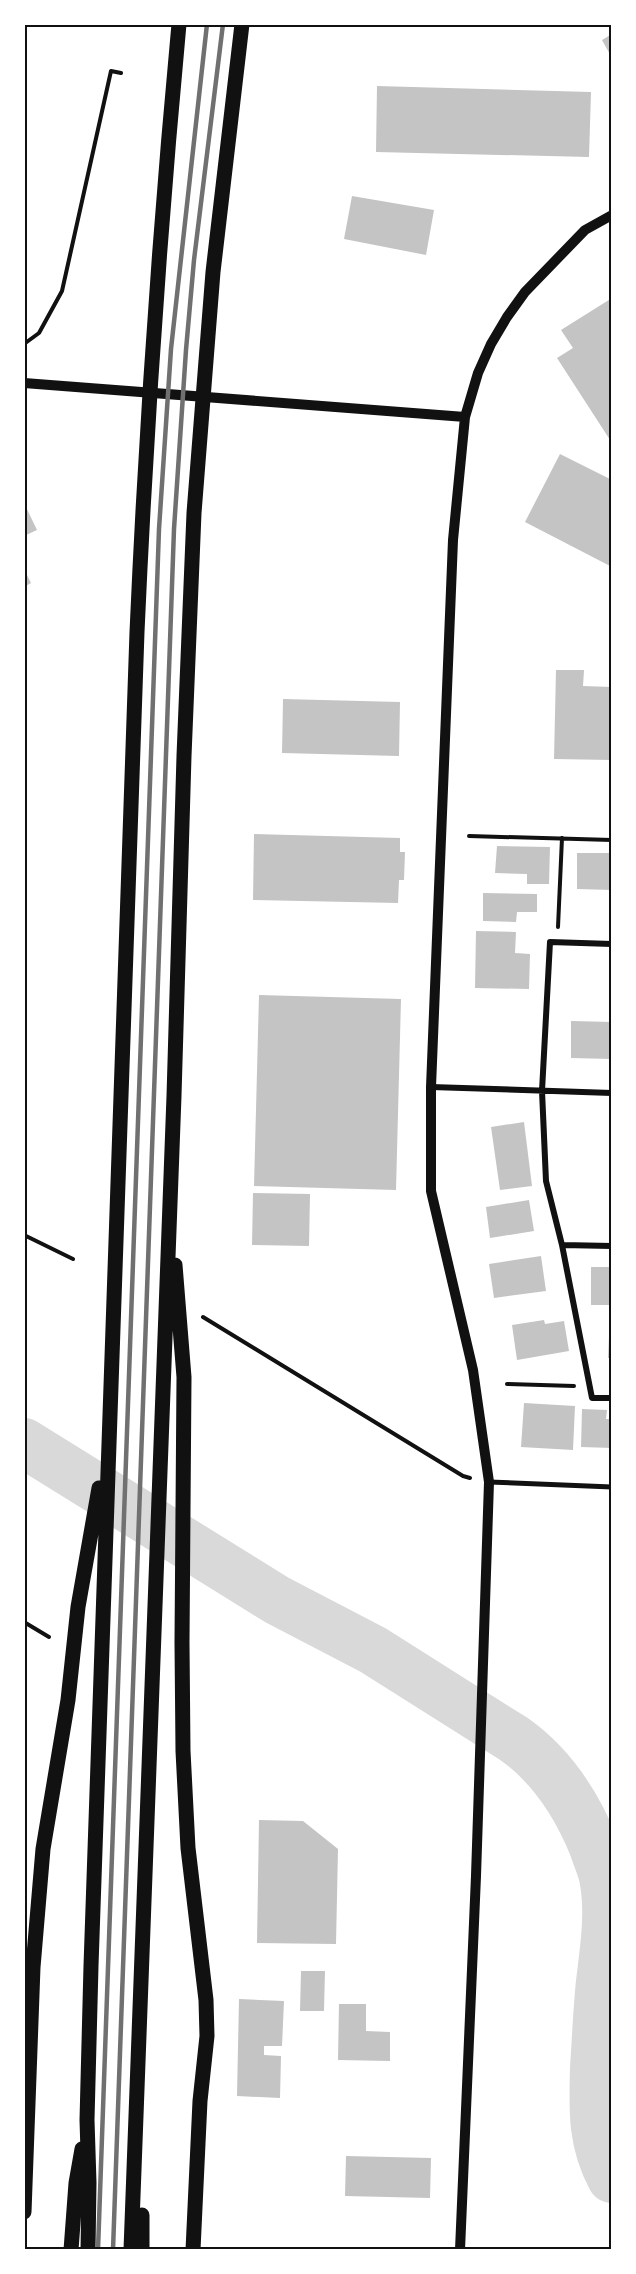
<svg xmlns="http://www.w3.org/2000/svg" width="636" height="2274" viewBox="0 0 636 2274" font-family="'Varela Round',sans-serif">
	<rect width="100%" height="100%" fill="#fff"/>
	<g fill="none" stroke-linecap="round" stroke-linejoin="round">
		<path stroke="#d9d9d9" stroke-width="50" d="M 24,1443 L 277,1600 L 373,1650 L 514,1739 C 552,1766 577,1805 594,1847 C 597,1857 602,1867 604,1877 C 611,1912 605,1948 601,1982 C 598,2010 597,2039 595,2068 C 594,2109 592,2141 612,2178"/>
	</g>
	<path fill="#c4c4c4" d="M 612,34 L 612,58 L 602,40 Z
		M 377,86 L 591,92 L 589,157 L 376,152 Z
		M 352,196 L 434,210 L 426,255 L 344,239 Z
		M 612,298 L 612,443 L 557,358 L 573,348 L 561,330 Z
		M 560,454 L 612,480 L 612,567 L 525,522 Z
		M 24,503 L 37,530 L 24,536 Z
		M 27,575 L 31,583 L 24,587 L 24,577 Z
		M 556,670 L 584,670 L 583,686 L 612,687 L 612,760 L 554,759 Z
		M 283,699 L 400,702 L 399,756 L 282,753 Z
		M 254,834 L 400,838 L 400,852 L 405,852 L 404,880 L 399,880 L 398,903 L 253,900 Z
		M 497,846 L 550,847 L 549,884 L 527,884 L 527,874 L 495,873 Z
		M 577,853 L 612,853 L 612,890 L 577,889 Z
		M 483,893 L 537,894 L 537,912 L 517,912 L 516,922 L 483,921 Z
		M 476,931 L 516,932 L 515,953 L 530,954 L 529,989 L 475,988 Z
		M 259,995 L 401,999 L 396,1190 L 254,1186 Z
		M 571,1021 L 612,1022 L 612,1059 L 571,1058 Z
		M 524,1122 L 532,1186 L 500,1190 L 491,1127 Z
		M 253,1193 L 310,1194 L 309,1246 L 252,1245 Z
		M 529,1200 L 534,1231 L 490,1238 L 486,1207 Z
		M 541,1256 L 546,1291 L 494,1298 L 489,1264 Z
		M 591,1267 L 612,1267 L 612,1305 L 591,1305 Z
		M 544,1320 L 545,1324 L 564,1321 L 569,1351 L 517,1360 L 512,1325 Z
		M 609,1336 L 612,1336 L 612,1358 L 608,1358 Z
		M 524,1403 L 575,1406 L 573,1450 L 521,1447 Z
		M 582,1409 L 607,1410 L 606,1419 L 612,1419 L 612,1448 L 581,1447 Z
		M 259,1820 L 303,1821 L 338,1849 L 336,1944 L 257,1943 Z
		M 301,1971 L 325,1971 L 324,2011 L 300,2011 Z
		M 239,1999 L 284,2001 L 282,2046 L 264,2046 L 264,2055 L 281,2056 L 280,2098 L 237,2096 Z
		M 339,2004 L 366,2004 L 366,2031 L 390,2032 L 390,2061 L 338,2060 Z
		M 346,2156 L 431,2158 L 430,2198 L 345,2196 Z"/>
	<g fill="none" stroke-linecap="round" stroke-linejoin="round">
		<path stroke="#111" stroke-width="4" d="M 24,27 L 24,24
			M 24,344 L 39,333 L 62,291 L 111,71 L 121,73
			M 469,836 L 612,840
			M 558,927 L 562,838
			M 24,1235 L 73,1259
			M 203,1317 L 463,1476 L 470,1478
			M 507,1384 L 574,1386
			M 24,1622 L 49,1637"/>
		<path stroke="#111" stroke-width="5" d="M 489,1482 L 612,1487"/>
		<path stroke="#111" stroke-width="6" d="M 612,944 L 550,942 L 542,1091 L 546,1181 L 562,1245 L 592,1398 L 612,1398
			M 431,1087 L 612,1093
			M 562,1245 L 612,1246"/>
		<path stroke="#111" stroke-width="10" d="M 24,383 L 465,417
			M 460,2250 L 476,1876 L 489,1482 L 473,1370 L 431,1191 L 431,1087 L 453,540 L 465,417 L 478,373 L 491,344 L 507,317 L 525,292 L 585,230 L 612,215"/>
		<path stroke="#111" stroke-width="15" d="M 175,1265 L 184,1377 L 182,1643 L 183,1751 L 188,1848 L 206,2000 L 207,2036 L 200,2101 L 193,2250
			M 24,2212 L 33,1967 L 43,1849 L 68,1700 L 78,1607 L 99,1488
			M 142,2215 L 142,2250
			M 71,2250 L 76,2183 L 82,2149
			M 88,2250 L 89,2183 L 87,2120 L 91,1966 L 137,632 C 146,429 160,227 179,24
			M 131,2250 L 174,1096 L 184,756 L 194,513 L 213,272 L 242,24"/>
		<path stroke="#707070" stroke-width="4.5" d="M 98,2250 L 159,529 L 171,349 L 207,24
			M 113,2250 L 174,529 L 186,350 L 194,260 L 223,24"/>
	</g>
	<rect width="636" height="2274" fill="none" stroke="#ffffff" stroke-width="51"/>
	<rect x="26" y="26" width="584" height="2222" fill="none" stroke="#111" stroke-width="2"/>
</svg>
